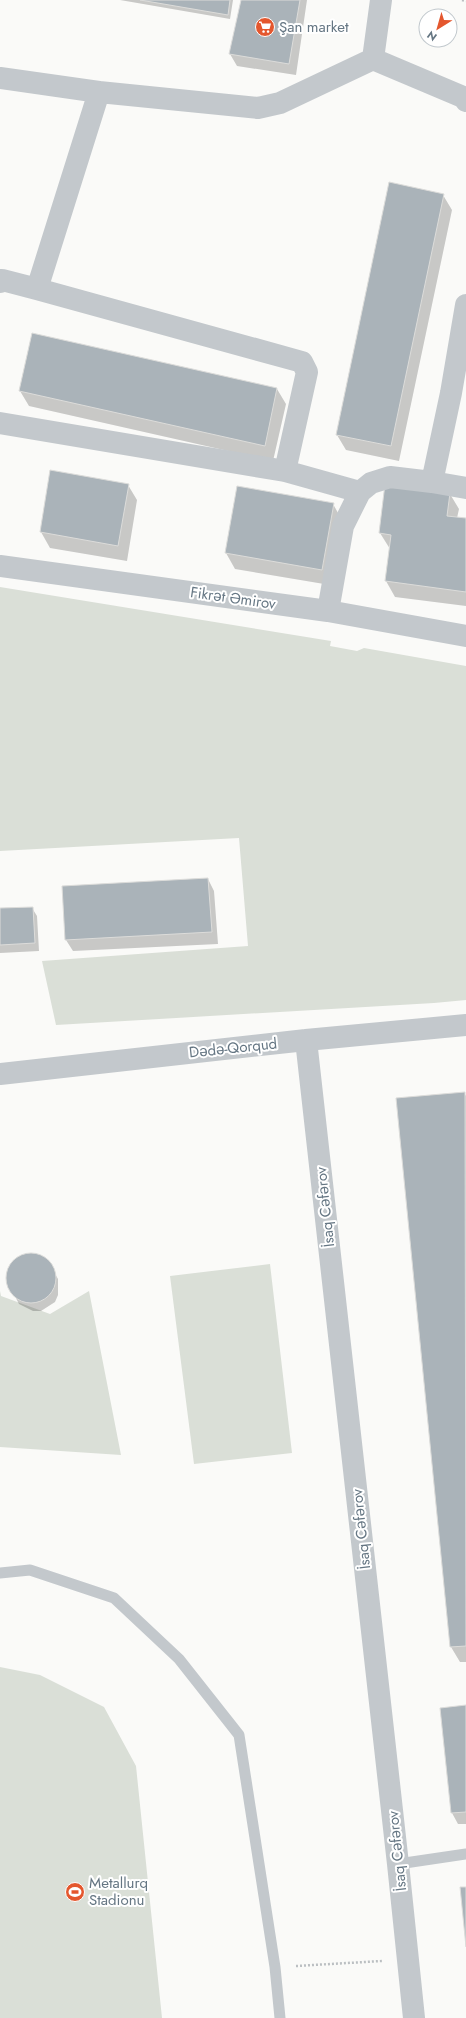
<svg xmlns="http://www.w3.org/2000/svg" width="466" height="2018" viewBox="0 0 466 2018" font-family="Jost,sans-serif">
	<rect width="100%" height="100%" fill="#fafaf8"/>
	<path fill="#dadfd7" d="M 0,587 L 331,641 L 330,646 L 357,651 L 364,648 L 466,666 L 466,1000 L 434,1003 L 56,1025 L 42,961 L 248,946 L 239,838 L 0,851 Z
		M 270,1264 L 292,1453 L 194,1464 L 170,1276 Z
		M 0,1291 L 1,1296 L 50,1314 L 89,1291 L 121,1455 L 0,1447 Z
		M 0,1667 L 40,1675 L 104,1707 L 136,1766 L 162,2018 L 0,2018 Z"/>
	<path fill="#0003" d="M 120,0 L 233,0 L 230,19 Z
		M 242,0 L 307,0 L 296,75 L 237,66 L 230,54 Z
		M 443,195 L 452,210 L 399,461 L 346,450 L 337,435 Z
		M 277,389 L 286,404 L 273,461 L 29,406 L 20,391 Z
		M 51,472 L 128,485 L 137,500 L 127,561 L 50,548 L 41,532 Z
		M 450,494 L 459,509 L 457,518 L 466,519 L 466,606 L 395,597 L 386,581 L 390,549 L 380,533 Z
		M 333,504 L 342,520 L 330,585 L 235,569 L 226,553 Z
		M 208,879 L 214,891 L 218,944 L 73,951 L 66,940 Z
		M 32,908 L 37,916 L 39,951 L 0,953 L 0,909 Z
		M 464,1093 L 466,1096 L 466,1662 L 460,1662 L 451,1647 Z
		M 36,1255 L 49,1263 L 58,1279 L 58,1295 L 55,1302 L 41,1311 L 33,1311 L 19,1304 L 7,1281 L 7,1274 L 14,1261 L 21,1256 Z
		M 466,1706 L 466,1824 L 458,1824 L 452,1813 L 442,1709 Z"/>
	<path fill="#aab3b9" stroke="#dcdcda" d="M 140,0 L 230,0 L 228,15 Z
		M 241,0 L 300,0 L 289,64 L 229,54 Z
		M 389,182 L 444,194 L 391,446 L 336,435 Z
		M 32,333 L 277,388 L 265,446 L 19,391 Z
		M 50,470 L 129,484 L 118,546 L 40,532 Z
		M 385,484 L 450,493 L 447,516 L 466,518 L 466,592 L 385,581 L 391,535 L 379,533 Z
		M 237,486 L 334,503 L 322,570 L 225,553 Z
		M 208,878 L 212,932 L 65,940 L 62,886 Z
		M 33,907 L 35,943 L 0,945 L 0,908 Z
		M 465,1092 L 466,1646 L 450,1647 L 396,1098 Z
		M6 1278a25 25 0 1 1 50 0a25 25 0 1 1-50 0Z
		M 466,1705 L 466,1812 L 451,1813 L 440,1708 Z
		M 460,1887 L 466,1887 L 466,1947 Z"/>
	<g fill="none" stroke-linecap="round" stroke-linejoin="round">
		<path stroke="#bbbfc2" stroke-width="2.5" stroke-dasharray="2 2" stroke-linecap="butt" d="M 462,0 L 466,1
			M 296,1966 L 382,1961"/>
		<path stroke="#c3c8cc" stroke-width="11" d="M 0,1573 L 30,1570 L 114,1598 L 179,1659 L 239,1735 L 275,1967 L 280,2018
			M 398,1864 L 466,1854"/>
		<path stroke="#c3c8cc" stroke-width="22" d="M 373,59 L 381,0
			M 0,78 L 99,92
			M 0,282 L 2,280 L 37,289 L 302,362 L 307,372 L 285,471
			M 37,289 L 99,92 L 258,108 L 280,103 L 373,59 L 463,97 L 466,101
			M 466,305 L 451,393 L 432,482 L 466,488
			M 0,423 L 285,471 L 360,492
			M 0,566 L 328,611 L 466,636
			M 328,611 L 343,526 L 360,492 L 371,483 L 390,477 L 432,482
			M 306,1040 L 398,1864 L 414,2018
			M 0,1074 L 306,1040 L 466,1025"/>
	</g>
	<defs>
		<symbol id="supermarket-disc" viewBox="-11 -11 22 22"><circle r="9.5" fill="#e4572e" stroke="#fff"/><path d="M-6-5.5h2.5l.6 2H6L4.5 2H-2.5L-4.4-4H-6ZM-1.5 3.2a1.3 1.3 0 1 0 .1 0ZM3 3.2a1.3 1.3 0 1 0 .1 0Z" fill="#fff"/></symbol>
		<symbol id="stadium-disc" viewBox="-11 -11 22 22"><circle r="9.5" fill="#e4572e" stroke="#fff"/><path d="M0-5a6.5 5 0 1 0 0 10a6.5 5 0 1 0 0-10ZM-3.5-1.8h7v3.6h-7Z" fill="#fff"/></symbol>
	</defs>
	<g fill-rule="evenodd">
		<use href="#supermarket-disc" x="254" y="16" width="22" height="22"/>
		<use href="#stadium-disc" x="64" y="1881" width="22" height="22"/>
	</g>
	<g text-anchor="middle" stroke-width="4" stroke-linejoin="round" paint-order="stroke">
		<g font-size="15" fill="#657683" stroke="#fff" text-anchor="start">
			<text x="279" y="32">Şan market</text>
			<text x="89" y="1888">Metallurq<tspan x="89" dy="17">Stadionu</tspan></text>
		</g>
		<g font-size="15" fill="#657683" stroke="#fff">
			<text transform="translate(233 598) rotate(8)" y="5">Fikrət Əmirov</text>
			<text transform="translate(233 1048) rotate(-6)" y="5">Dədə-Qorqud</text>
			<text transform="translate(325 1207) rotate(-96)" y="5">İsaq Cəfərov</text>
			<text transform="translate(361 1529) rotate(-96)" y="5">İsaq Cəfərov</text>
			<text transform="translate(397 1851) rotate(-96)" y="5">İsaq Cəfərov</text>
		</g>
	</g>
	<g transform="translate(438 28) rotate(217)"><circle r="19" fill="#ffffff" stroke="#c1c8cd"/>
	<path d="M0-3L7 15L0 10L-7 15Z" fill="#e4572e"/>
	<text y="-6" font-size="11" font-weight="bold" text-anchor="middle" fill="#657683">N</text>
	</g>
</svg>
